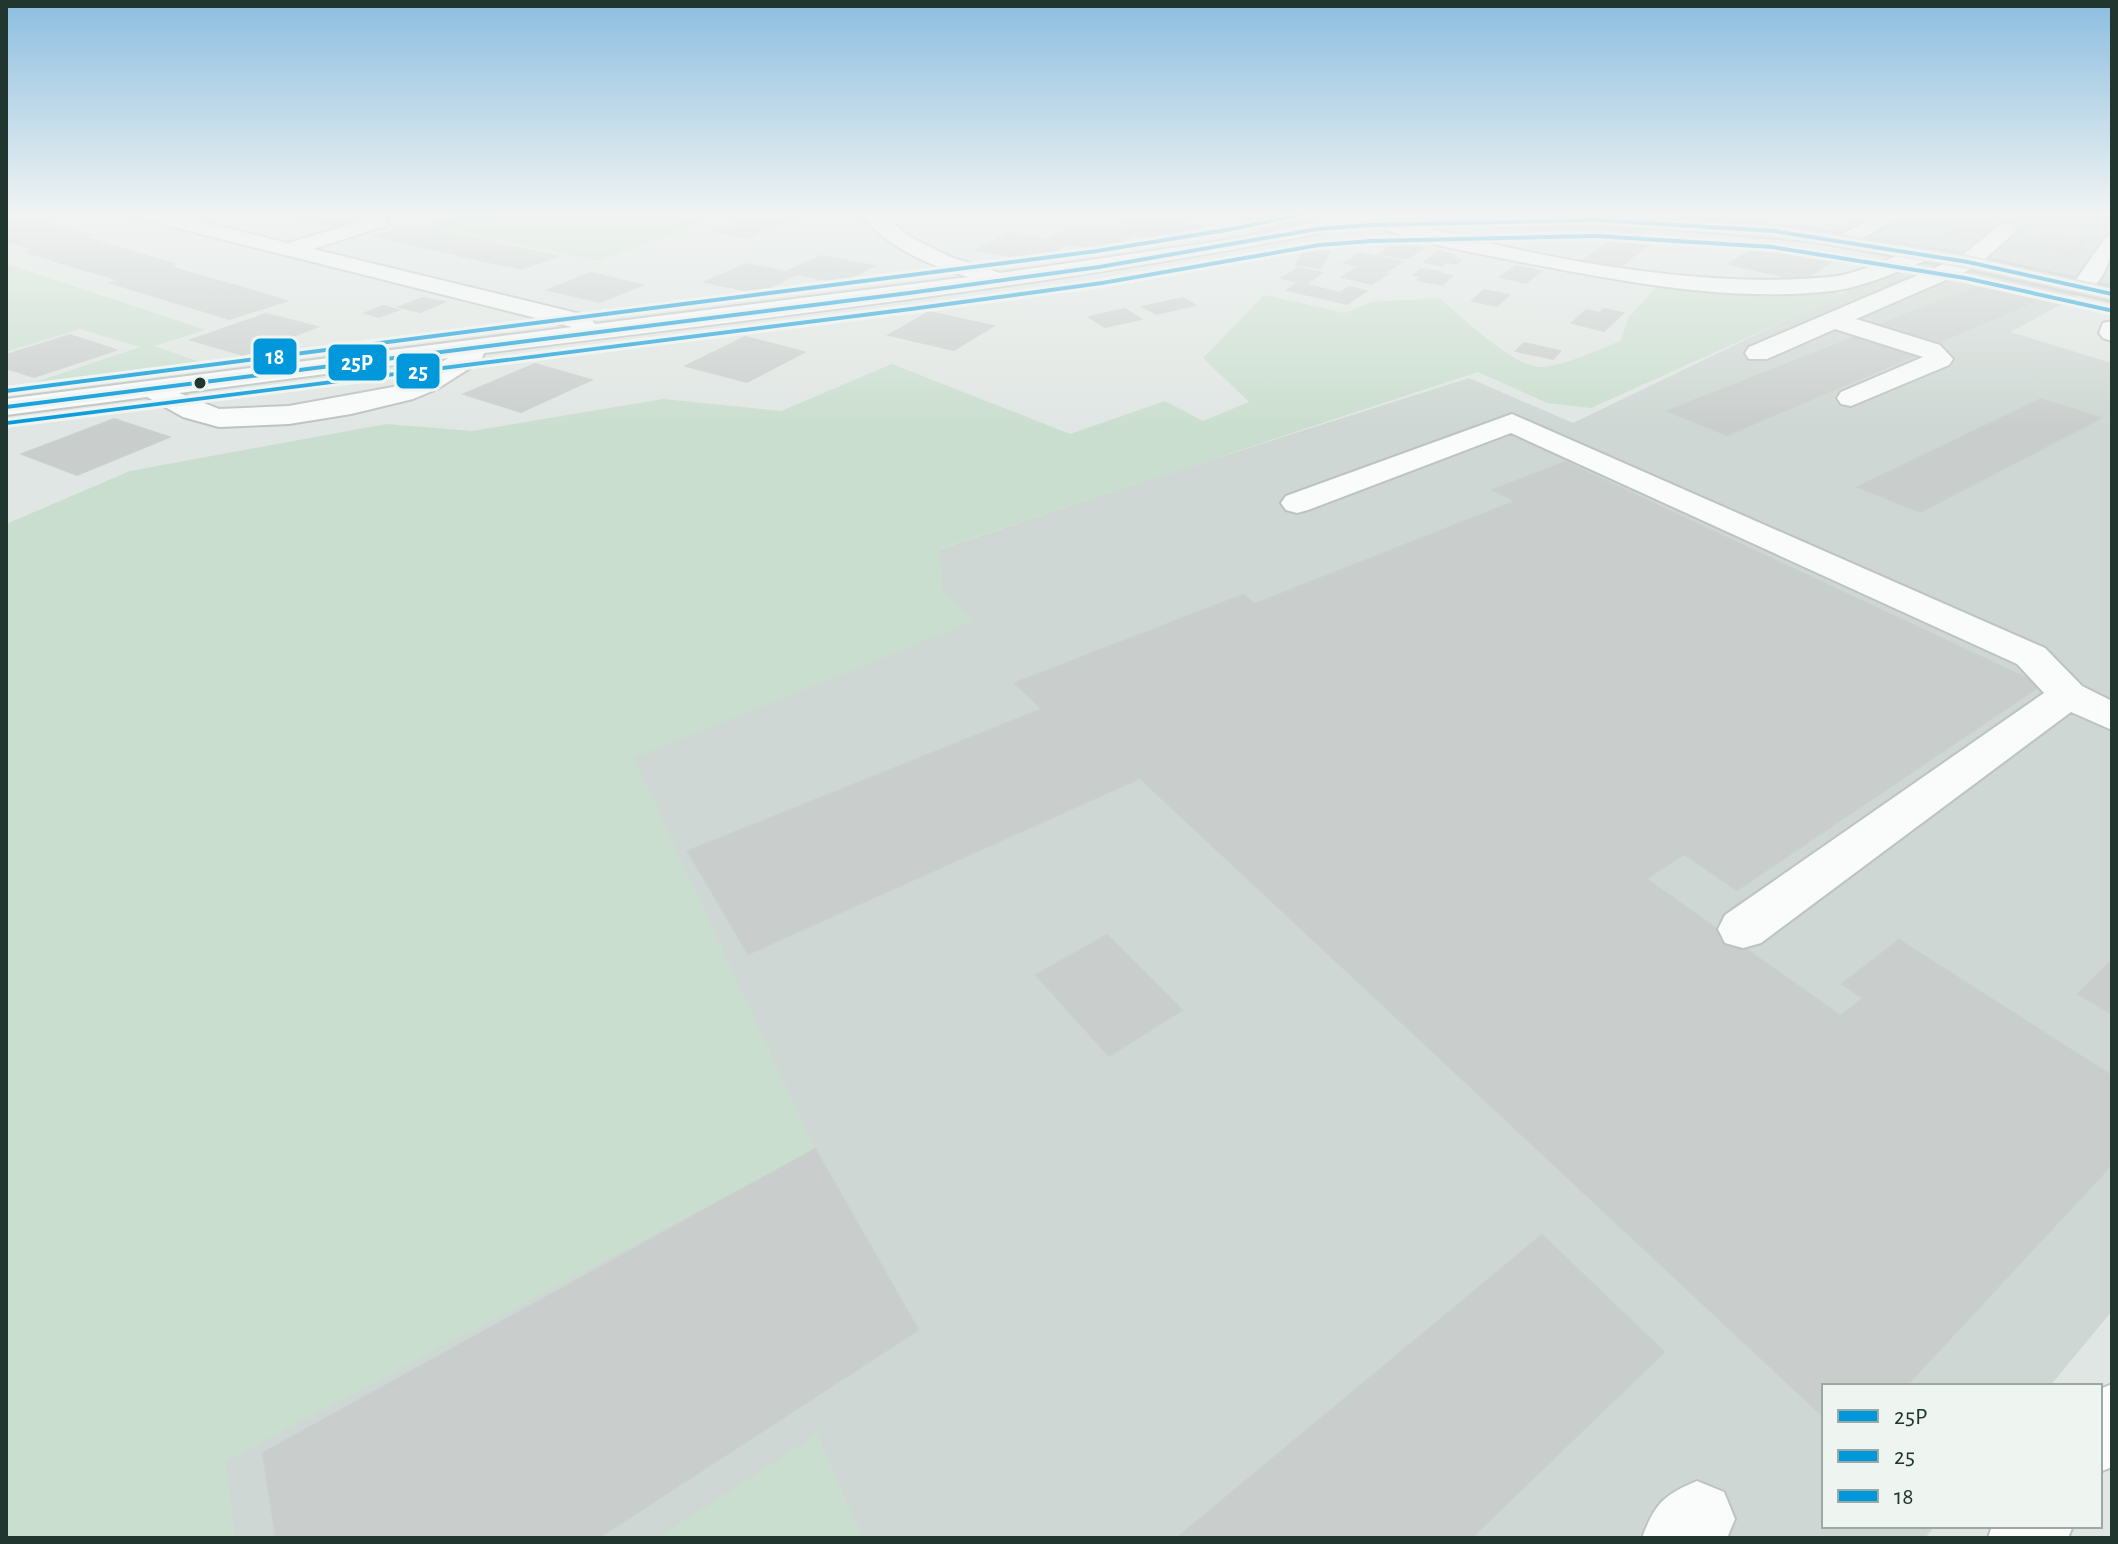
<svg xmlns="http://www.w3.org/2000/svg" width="2118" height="1544" viewBox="0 0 2118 1544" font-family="'Alegreya Sans',sans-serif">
	<rect width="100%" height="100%" fill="#e0e6e3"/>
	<path fill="#ced7d3" d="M 1865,212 L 2112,212 L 2112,285 L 1831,231 Z
		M 1923,259 L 2079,295 L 2010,332 L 2112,363 L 2112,1311 L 2050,1386 L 1824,1386 L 1824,1526 L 1935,1526 L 1925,1538 L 6,1538 L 6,866 L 416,722 L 1182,469 L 1469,378 L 1573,423 L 1855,287 Z"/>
	<path fill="#cadecf" d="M 471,212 L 656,212 L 702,222 L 599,261 L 427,225 Z
		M 6,264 L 206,330 L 154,346 L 203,363 L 15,389 L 140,347 L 80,329 L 6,352 Z
		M 1663,280 L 1819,285 L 1842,295 L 1591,408 L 1547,403 L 1478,372 L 939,549 L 943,590 L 974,621 L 634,758 L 815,1149 L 226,1461 L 235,1538 L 6,1538 L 6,524 L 130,471 L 386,424 L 472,431 L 663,399 L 781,411 L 892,364 L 1070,434 L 1165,401 L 1203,421 L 1249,402 L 1203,358 L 1264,295 L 1345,313 L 1371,302 L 1439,298 C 1460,316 1517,370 1543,367 C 1571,364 1595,350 1621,341 L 1628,318 Z
		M 817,1434 L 863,1538 L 658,1538 Z"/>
	<path fill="#c9cecc" stroke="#c9cfcc" stroke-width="2" d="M 312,212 L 354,212 L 370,215 L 333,226 L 294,217 Z
		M 764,212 L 812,212 L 792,220 L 759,214 Z
		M 1275,212 L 1303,224 L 1267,231 L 1239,218 Z
		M 1917,212 L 1982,212 L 2000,215 L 1978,242 L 1947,236 L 1954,228 L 1932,225 L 1926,231 L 1902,226 Z
		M 759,214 L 792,220 L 747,238 L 714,231 Z
		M 1137,216 L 1201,226 L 1177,242 L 1112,231 Z
		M 28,217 L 57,226 L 6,238 L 6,222 Z
		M 413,225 L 460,235 L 423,247 L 376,236 Z
		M 1075,225 L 1112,231 L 1132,235 L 1106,251 L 1048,240 Z
		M 57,226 L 90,235 L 34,250 L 6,241 L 6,238 Z
		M 1625,230 L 1659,236 L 1644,248 L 1610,241 Z
		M 1009,233 L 1048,240 L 1067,244 L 1037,261 L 977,250 Z
		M 2044,234 L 2085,241 L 2076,257 L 2012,246 L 2017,241 L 2037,244 Z
		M 460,235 L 506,245 L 470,258 L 423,247 Z
		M 82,237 L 127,250 L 71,266 L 26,252 Z
		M 1610,241 L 1644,248 L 1617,269 L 1581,262 Z
		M 1764,242 L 1836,258 L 1803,281 L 1729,264 Z
		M 1396,243 L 1423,248 L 1406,259 L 1379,254 Z
		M 506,245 L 558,256 L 522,269 L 470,258 Z
		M 1306,249 L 1329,252 L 1321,268 L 1296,265 Z
		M 127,250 L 175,264 L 119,280 L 71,266 Z
		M 1438,251 L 1455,255 L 1451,258 L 1461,260 L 1456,264 L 1446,262 L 1442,266 L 1424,262 Z
		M 1360,253 L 1402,262 L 1386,272 L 1344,263 Z
		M 821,256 L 874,266 L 840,283 L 786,272 Z
		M 746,264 L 786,272 L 797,274 L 758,293 L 705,282 Z
		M 168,266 L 204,277 L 147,294 L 111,283 Z
		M 1516,266 L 1541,271 L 1526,283 L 1500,277 Z
		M 1358,267 L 1388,274 L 1372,284 L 1342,277 Z
		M 1298,268 L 1322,273 L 1306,284 L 1282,278 Z
		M 1421,269 L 1441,272 L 1439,274 L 1452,276 L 1442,285 L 1417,280 L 1422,276 L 1414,275 Z
		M 591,273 L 642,285 L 600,302 L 548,290 Z
		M 204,277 L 244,288 L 187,306 L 147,294 Z
		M 1996,280 L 2052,294 L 1931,345 L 1874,327 Z
		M 1298,283 L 1340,293 L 1349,287 L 1366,291 L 1347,304 L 1287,290 Z
		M 244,288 L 286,301 L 229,319 L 187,306 Z
		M 1484,290 L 1509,295 L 1497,306 L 1472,301 Z
		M 423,298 L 444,302 L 420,312 L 399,307 Z
		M 1182,298 L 1195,305 L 1156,314 L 1143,307 Z
		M 383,306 L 398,310 L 379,317 L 365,313 Z
		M 1125,309 L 1141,319 L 1105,327 L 1089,317 Z
		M 1604,309 L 1623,313 L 1604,331 L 1572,323 L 1586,310 L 1600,313 Z
		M 929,312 L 993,326 L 954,350 L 889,335 Z
		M 266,314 L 317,327 L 243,355 L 191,340 Z
		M 1866,333 L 1925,351 L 1727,435 L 1667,411 Z
		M 70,335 L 116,350 L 34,377 L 6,368 L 6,355 Z
		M 745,337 L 804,352 L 747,382 L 686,366 Z
		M 1524,343 L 1560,351 L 1553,359 L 1516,351 Z
		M 535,364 L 591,380 L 521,412 L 464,394 Z
		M 2041,399 L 2101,418 L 1920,512 L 1858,487 Z
		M 114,419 L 169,437 L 77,475 L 22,454 Z
		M 1565,462 L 2041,685 L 1737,890 L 1684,854 L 1646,879 L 1841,1016 L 1863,998 L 1842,984 L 1899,940 L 2112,1076 L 2112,1164 L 1906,1386 L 1824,1386 L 1824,1417 L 1140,778 L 748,954 L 688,851 L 1042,709 L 1015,683 L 1243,595 L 1255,604 L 1516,501 L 1493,490 Z
		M 1107,935 L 1182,1010 L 1109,1056 L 1036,975 Z
		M 2112,960 L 2112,1014 L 2078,994 Z
		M 815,1149 L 918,1330 L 598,1538 L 276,1538 L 263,1453 Z
		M 1542,1235 L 1664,1352 L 1471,1538 L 1177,1538 Z"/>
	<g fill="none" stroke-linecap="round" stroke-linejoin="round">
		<defs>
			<path id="minor" d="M 127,212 L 160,212 L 288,243 L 378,216 L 385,218 L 388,222 L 385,226 L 313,249 L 589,316 L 595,324 L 968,277 C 930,265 883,247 861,212 L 882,212 L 908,236 L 951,257 L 1000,273 L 1235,239 L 1366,212 L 1403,212 L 1400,216 L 1390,218 C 1523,255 1692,290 1830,277 C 1862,274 1892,255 1923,247 L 1934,254 L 1931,259 C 1899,270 1866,287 1832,291 C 1726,303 1615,280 1511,260 C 1467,251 1423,244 1381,228 L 1378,224 L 1380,221 C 1084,283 784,315 484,353 L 481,361 L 437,389 L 413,399 L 351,414 L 289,424 L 219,427 L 183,417 L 147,397 L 6,415 L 6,399 L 572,327 L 130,216 ZM 448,358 L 417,378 L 393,387 L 289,406 L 219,409 L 179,393 Z
				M 1885,212 L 1910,212 L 1852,244 L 1845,246 L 1834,240 L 1838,236 Z
				M 2007,223 L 2014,225 L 2017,229 L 2014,233 L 1976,267 L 1856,319 L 1940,345 L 1953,359 L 1949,365 L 1851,406 L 1841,404 L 1837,398 L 1841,392 L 1923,357 L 1835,329 L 1767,359 L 1749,359 L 1745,353 L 1749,347 L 1960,257 L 2000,225 Z
				M 2112,236 C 2112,262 2106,271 2091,292 L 2075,292 L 2071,287 L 2105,238 Z
				M 2112,321 L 2112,341 L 2103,338 L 2099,333 L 2103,323 Z
				M 1512,414 L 2045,648 L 2082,686 L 2112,701 L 2112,730 L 2071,712 L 1761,943 L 1743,948 L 1725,943 L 1718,929 L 1725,915 L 2044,693 L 2017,664 L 1511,433 L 1308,510 L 1297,513 L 1286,510 L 1281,503 L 1286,496 Z
				M 2112,1384 L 2112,1467 L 2100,1472 L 2100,1389 Z
				M 1697,1481 L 1724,1492 L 1735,1519 L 1727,1538 L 1642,1538 C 1655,1504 1663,1495 1697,1481 Z
				M 1992,1526 L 2073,1526 L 2068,1538 L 1988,1538 Z"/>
			<path id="major" d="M 1456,212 L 1657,216 L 1809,229 L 1968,255 L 2112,287 L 2112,301 L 1968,269 L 1809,241 L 1657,228 L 1498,227 L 1459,216 Z"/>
		</defs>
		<use href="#minor" stroke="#bdc3c0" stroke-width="4"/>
		<use href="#major" stroke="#bbc3bf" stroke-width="4"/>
		<use href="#minor" fill="#fafbfb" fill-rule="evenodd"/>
		<use href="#major" fill="#ccd3d0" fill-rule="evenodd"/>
		<defs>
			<path id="bus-1" d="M 1597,218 L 1774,229 L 1968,260 L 2112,292 L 2112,296 L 1968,264 L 1774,233 L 1597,222 L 1371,227 L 1317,231 L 1099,269 L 909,295 L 6,409 L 6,405 L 909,291 L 1099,265 L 1317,227 L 1371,223 Z"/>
			<path id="bus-2" d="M 1597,234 L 1772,245 L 1965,276 L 2109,308 L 2112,310 L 2109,312 L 1965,280 L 1772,249 L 1597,238 L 1372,243 L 1319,247 L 1102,285 L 911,311 L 6,425 L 6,421 L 8,421 L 911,307 L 1102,281 L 1319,243 L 1372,239 Z"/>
			<path id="bus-3" d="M 1311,212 L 1320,212 L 1232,231 L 1097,253 L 6,393 L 6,389 L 1097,249 L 1232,227 Z"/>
		</defs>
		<use href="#bus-1" stroke="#eef5f1" stroke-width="6"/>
		<use href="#bus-2" stroke="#eef5f1" stroke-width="6"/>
		<use href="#bus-3" stroke="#eef5f1" stroke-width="6"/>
		<use href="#bus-1" fill="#0098da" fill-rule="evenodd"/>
		<use href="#bus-2" fill="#0098da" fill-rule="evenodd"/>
		<use href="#bus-3" fill="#0098da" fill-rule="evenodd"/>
	</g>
	<linearGradient id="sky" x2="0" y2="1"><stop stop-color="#8cbedf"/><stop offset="0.5" stop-color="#f1f4f2"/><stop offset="1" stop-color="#f1f4f2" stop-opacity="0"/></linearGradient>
	<rect width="2118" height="428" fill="url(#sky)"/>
	<circle fill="#21362f" stroke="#eef5f1" stroke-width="3" cx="200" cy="383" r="7"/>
	<g stroke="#eef5f1" stroke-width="3">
		<rect x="252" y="337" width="46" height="39" rx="8" fill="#0098da"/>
		<rect x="327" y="343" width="61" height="39" rx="8" fill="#0098da"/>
		<rect x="395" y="352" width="46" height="38" rx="8" fill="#0098da"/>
	</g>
	<g font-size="22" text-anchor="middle" font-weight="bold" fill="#fff">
		<text x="275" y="364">18</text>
		<text x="357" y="370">25P</text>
		<text x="418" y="379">25</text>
	</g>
	<rect width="2118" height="1544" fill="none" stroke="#21362f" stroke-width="16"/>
	<rect x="1822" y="1384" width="280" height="144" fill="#eef5f1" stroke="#9ca9a3" stroke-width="2"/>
	<rect x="1838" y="1410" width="40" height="12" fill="#0098da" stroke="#9ca9a3" stroke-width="2"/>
	<text x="1894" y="1424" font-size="24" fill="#21362f">25P</text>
	<rect x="1838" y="1450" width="40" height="12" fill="#0098da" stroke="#9ca9a3" stroke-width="2"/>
	<text x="1894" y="1464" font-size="24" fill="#21362f">25</text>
	<rect x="1838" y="1490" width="40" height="12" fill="#0098da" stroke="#9ca9a3" stroke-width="2"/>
	<text x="1894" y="1504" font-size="24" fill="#21362f">18</text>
</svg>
